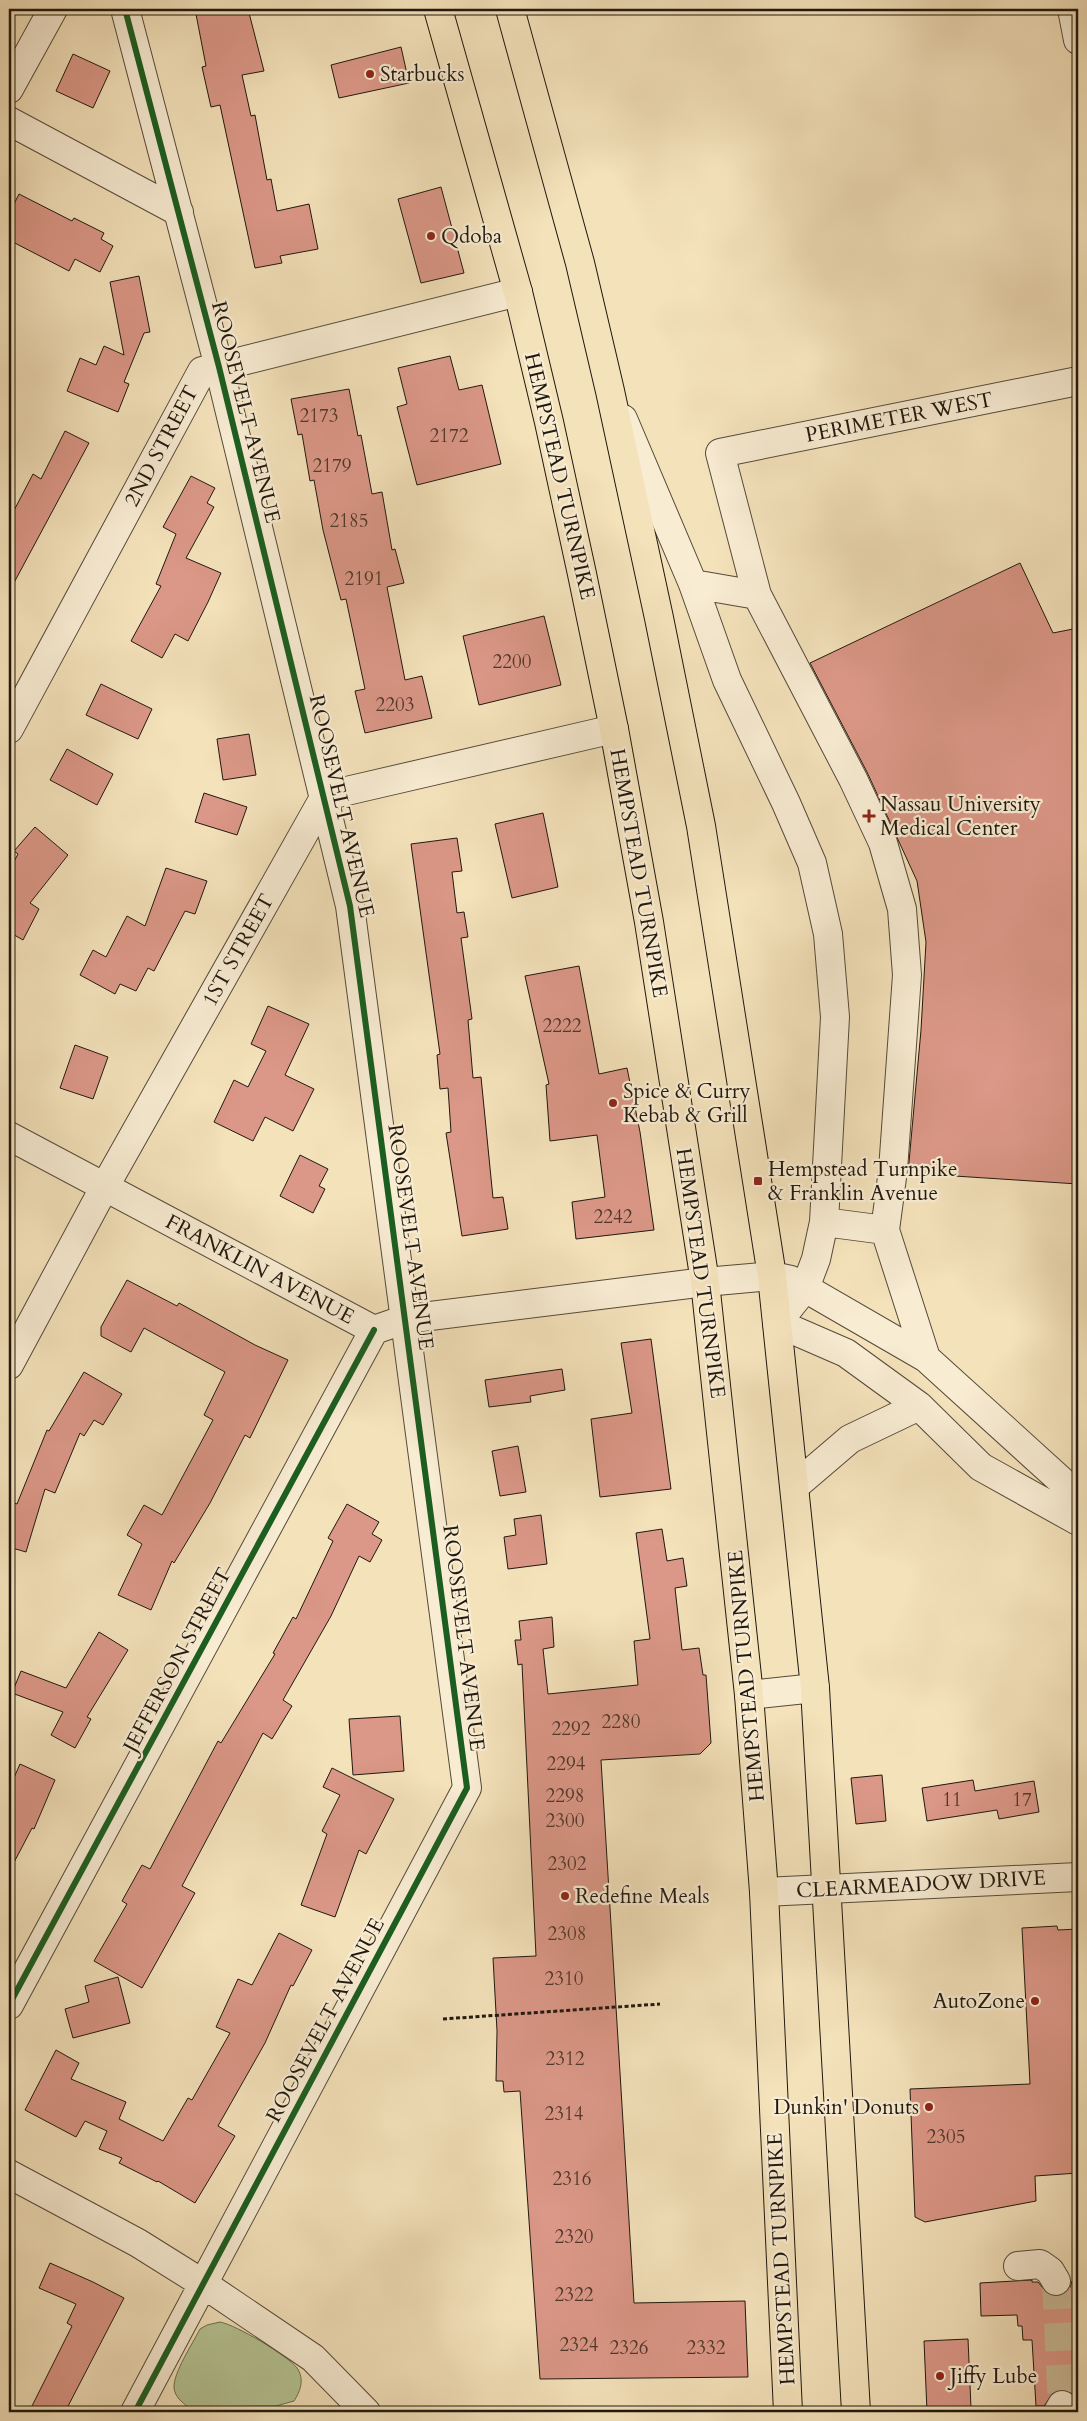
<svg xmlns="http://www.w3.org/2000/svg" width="1087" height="2421" viewBox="0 0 1087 2421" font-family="Cardo,serif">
	<rect width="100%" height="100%" fill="#f4e2bb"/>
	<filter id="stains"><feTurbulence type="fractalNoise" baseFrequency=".004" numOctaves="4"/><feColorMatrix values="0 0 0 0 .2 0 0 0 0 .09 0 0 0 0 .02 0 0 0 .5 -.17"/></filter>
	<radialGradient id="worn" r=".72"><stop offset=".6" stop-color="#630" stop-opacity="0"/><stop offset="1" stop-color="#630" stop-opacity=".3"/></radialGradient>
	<path fill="#b5c494" stroke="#6a6e51" d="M 220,2322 C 236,2325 287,2355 297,2368 C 305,2379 300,2392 294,2401 L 276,2406 L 188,2407 C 182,2402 175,2397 174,2388 C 173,2373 193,2343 200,2329 L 207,2325 Z"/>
	<path fill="#db9787" stroke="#20180e" d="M 195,9 L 248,9 L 264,71 L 242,75 L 251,116 L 255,115 L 267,180 L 271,179 L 277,211 L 309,204 L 318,249 L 280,256 L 282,263 L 255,268 L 220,105 L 211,107 L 202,67 L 206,66 Z
		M 401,47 L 409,83 L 339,98 L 331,65 Z
		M 73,54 L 110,71 L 93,108 L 56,91 Z
		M 441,187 L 464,273 L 421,283 L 398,199 Z
		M 19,194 L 72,221 L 74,218 L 104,233 L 101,239 L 113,246 L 100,272 L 75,259 L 69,271 L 9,240 L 9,214 Z
		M 139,276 L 150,332 L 144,333 L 124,382 L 129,384 L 118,412 L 67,391 L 80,358 L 96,365 L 104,346 L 124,355 L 110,282 Z
		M 450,356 L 459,390 L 482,385 L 501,464 L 417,485 L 397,407 L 407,404 L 398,368 Z
		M 349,389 L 358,436 L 361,435 L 372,494 L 382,492 L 392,550 L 395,549 L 404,583 L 387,587 L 405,680 L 422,676 L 432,718 L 365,733 L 355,691 L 365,689 L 346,599 L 341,600 L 323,530 L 314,480 L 310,481 L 302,434 L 298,435 L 291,399 Z
		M 65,431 L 89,443 L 9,592 L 9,520 L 33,474 L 41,479 Z
		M 191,476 L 215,488 L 207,503 L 214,507 L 186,558 L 221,573 L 208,602 L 188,641 L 175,634 L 162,658 L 131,641 L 161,586 L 156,584 L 176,534 L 163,527 Z
		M 1020,563 L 1053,633 L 1078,628 L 1078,1184 L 908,1173 L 921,1030 L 926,942 L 917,881 L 867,772 L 810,663 Z
		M 544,616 L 561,685 L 479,705 L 463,636 Z
		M 101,684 L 152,709 L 138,739 L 86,715 Z
		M 249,734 L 256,775 L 223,780 L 217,739 Z
		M 67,749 L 113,774 L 97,805 L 50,780 Z
		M 204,793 L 247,807 L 237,835 L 195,822 Z
		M 543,813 L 558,887 L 512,898 L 495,824 Z
		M 35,827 L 68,855 L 30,903 L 39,909 L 23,940 L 9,932 L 9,871 L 18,854 L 14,851 Z
		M 457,838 L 462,871 L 452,872 L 457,913 L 464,912 L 468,937 L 461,938 L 472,1019 L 468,1020 L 473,1078 L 481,1077 L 493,1198 L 503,1197 L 508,1229 L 462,1236 L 446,1133 L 451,1132 L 448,1088 L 440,1089 L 437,1055 L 440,1054 L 411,844 Z
		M 166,868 L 207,881 L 195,914 L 185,911 L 154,971 L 148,968 L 136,991 L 120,984 L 115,994 L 80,975 L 93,950 L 106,957 L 127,916 L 145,926 Z
		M 579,966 L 599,1074 L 627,1068 L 640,1132 L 654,1230 L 576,1239 L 572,1202 L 605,1197 L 597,1135 L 550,1141 L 546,1085 L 549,1084 L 525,976 Z
		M 268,1006 L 309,1024 L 285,1075 L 314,1089 L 293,1131 L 265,1117 L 253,1141 L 214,1122 L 234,1080 L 248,1087 L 266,1051 L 251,1044 Z
		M 75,1045 L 108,1057 L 93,1099 L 60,1088 Z
		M 300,1155 L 328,1169 L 319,1186 L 325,1189 L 313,1213 L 280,1196 Z
		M 127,1280 L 177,1306 L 179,1303 L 255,1345 L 288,1360 L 250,1438 L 245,1435 L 210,1503 L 174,1563 L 172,1561 L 151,1610 L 118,1595 L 142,1544 L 127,1535 L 144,1505 L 162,1515 L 213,1420 L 204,1415 L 225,1372 L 144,1328 L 131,1352 L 101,1336 L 101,1327 Z
		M 651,1339 L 671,1489 L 600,1497 L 591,1419 L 632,1413 L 621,1343 Z
		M 562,1369 L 565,1390 L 530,1396 L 531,1402 L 489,1407 L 485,1380 Z
		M 84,1372 L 122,1394 L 103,1425 L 94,1420 L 84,1436 L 80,1433 L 55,1493 L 45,1489 L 26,1552 L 9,1547 L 9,1501 L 17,1504 L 47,1430 L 49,1431 Z
		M 518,1446 L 526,1492 L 500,1496 L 492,1451 Z
		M 347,1504 L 379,1522 L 372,1534 L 382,1540 L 370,1562 L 359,1556 L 331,1616 L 283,1700 L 292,1706 L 272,1739 L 263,1733 L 182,1886 L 195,1893 L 142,1988 L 94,1961 L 127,1904 L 122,1901 L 142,1865 L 150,1869 L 218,1741 L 221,1743 L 275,1654 L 273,1653 L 293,1617 L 296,1619 L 333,1541 L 328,1538 Z
		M 541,1515 L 547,1564 L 508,1569 L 504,1537 L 516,1535 L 514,1519 Z
		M 662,1529 L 667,1561 L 683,1558 L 687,1586 L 675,1588 L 682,1650 L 699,1648 L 703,1675 L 706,1675 L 711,1743 L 700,1754 L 601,1760 L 634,2303 L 745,2301 L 748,2377 L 540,2379 L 520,2091 L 504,2092 L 503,2081 L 496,2081 L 497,2031 L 493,1958 L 536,1956 L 522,1664 L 518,1665 L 515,1640 L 521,1640 L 519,1621 L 552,1617 L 554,1647 L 543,1649 L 548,1694 L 638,1685 L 634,1641 L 650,1639 L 636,1533 Z
		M 99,1632 L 128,1650 L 87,1717 L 91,1719 L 75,1748 L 51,1735 L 63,1712 L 12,1693 L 21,1671 L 66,1688 Z
		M 400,1716 L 404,1771 L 353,1775 L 349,1719 Z
		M 20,1764 L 55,1780 L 34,1829 L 32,1828 L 9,1872 L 9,1789 Z
		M 332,1768 L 394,1799 L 366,1854 L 359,1850 L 335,1917 L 301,1905 L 327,1834 L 322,1831 L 340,1795 L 323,1787 Z
		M 882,1775 L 886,1821 L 856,1824 L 851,1778 Z
		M 973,1780 L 975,1791 L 1034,1781 L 1039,1812 L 999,1819 L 997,1810 L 927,1821 L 922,1788 Z
		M 1057,1926 L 1058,1930 L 1078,1929 L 1078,2173 L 1035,2176 L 1036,2201 L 925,2222 L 915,2217 L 910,2089 L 1030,2084 L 1022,1928 Z
		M 279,1933 L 312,1950 L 293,1986 L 291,1985 L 265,2043 L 218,2126 L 235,2136 L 195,2203 L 158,2181 L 157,2182 L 119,2163 L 122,2158 L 99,2149 L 107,2131 L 85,2121 L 76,2137 L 25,2110 L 56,2050 L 79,2063 L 71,2079 L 126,2102 L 119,2119 L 163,2141 L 188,2098 L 192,2100 L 230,2033 L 216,2027 L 238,1979 L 252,1985 Z
		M 118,1977 L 130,2023 L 73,2038 L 65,2009 L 89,2002 L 85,1986 Z
		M 50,2263 L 93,2282 L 124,2298 L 65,2412 L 29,2412 L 72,2326 L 67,2323 L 76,2304 L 39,2288 Z
		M 1032,2280 L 1032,2282 L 1038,2282 L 1048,2294 L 1056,2297 L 1064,2294 L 1070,2288 L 1072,2281 L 1074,2280 L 1078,2404 L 1070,2392 L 1061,2389 L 1054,2392 L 1044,2406 L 1036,2406 L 1032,2340 L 1023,2340 L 1022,2326 L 1018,2326 L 1017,2315 L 981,2316 L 980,2283 Z
		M 968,2339 L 971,2408 L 927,2411 L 924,2341 Z"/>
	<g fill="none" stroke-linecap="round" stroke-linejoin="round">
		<path stroke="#caba98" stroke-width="28" stroke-dasharray="28 14" stroke-linecap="butt" d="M 1056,2281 L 1062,2405"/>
		<defs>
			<path id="minor" d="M 125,9 L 219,367 L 350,906 L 467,1788 L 135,2412
				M 1072,9 L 1078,40
				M 9,89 L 53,9
				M 9,121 L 179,212
				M 623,419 L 693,584 L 727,680 L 786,803 L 812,863 L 828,934 L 835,1017 L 824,1222 L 816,1259 L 805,1288 L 777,1323 L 846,1353 L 919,1406 L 981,1467 L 1078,1521
				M 693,584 L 757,595
				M 9,729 L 202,371 L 518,292
				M 9,1136 L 374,1330 L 406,1319 L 705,1282 L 772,1276 L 791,1280 L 926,1358 L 1066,1485 L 1078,1491
				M 824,1222 L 885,1230
				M 926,1358 L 885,1230 L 893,1170 L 907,975 L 902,909 L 883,843 L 853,779 L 757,595 L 720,453 L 1078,381
				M 9,1365 L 104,1188 L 325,796 L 614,729
				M 795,1486 L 850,1439 L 919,1406
				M 749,1695 L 815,1688
				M 764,1892 L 1078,1877
				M 9,2005 L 374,1330
				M 9,2174 L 138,2243 L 202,2283 L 313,2358 L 366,2412
				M 1018,2266 L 1040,2264 L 1050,2271 L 1056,2281
				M 1058,2412 L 1062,2405"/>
			<path id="major" d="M 438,9 L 518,292 L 549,422 L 582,574 L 614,729 L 649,922 L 705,1282 L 749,1695 L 764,1892 L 788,2412
				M 510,9 L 580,263 L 610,391 L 659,618 L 701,826 L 772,1276 L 815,1688 L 856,2412"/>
		</defs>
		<use href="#minor" stroke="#554a39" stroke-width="30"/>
		<use href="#major" stroke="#20180e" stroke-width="30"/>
		<path stroke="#20180e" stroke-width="3" stroke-dasharray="4 2.5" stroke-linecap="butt" d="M 443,2019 L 660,2004"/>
		<use href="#minor" stroke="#f8ecd3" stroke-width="28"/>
		<use href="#major" stroke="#f4e2bb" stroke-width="28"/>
		<defs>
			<path id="cycleway" d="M 125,9 L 219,367 L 350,906 L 467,1788 L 135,2412
				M 9,2005 L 374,1330"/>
		</defs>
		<use href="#cycleway" stroke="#f8ecd3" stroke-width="9"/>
		<use href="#cycleway" stroke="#1b5e20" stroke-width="6"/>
	</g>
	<g fill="#8f2418" stroke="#f8ecd3" stroke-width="2">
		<circle cx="370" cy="74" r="5"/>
		<circle cx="431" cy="236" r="5"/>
		<path d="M866.5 808.5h5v5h5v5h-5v5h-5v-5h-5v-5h5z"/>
		<circle cx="613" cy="1103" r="5"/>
		<rect x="753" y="1176" width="10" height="10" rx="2.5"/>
		<circle cx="565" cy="1896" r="5"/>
		<circle cx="1035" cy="2001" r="5"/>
		<circle cx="929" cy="2107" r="5"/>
		<circle cx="940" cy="2376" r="5"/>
	</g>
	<g text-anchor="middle" stroke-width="4.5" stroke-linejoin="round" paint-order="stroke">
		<g font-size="19" fill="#4f382c">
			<text x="319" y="422">2173</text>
			<text x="449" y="442">2172</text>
			<text x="332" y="472">2179</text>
			<text x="349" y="527">2185</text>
			<text x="364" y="585">2191</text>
			<text x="512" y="668">2200</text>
			<text x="395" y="711">2203</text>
			<text x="562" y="1032">2222</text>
			<text x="613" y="1223">2242</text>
			<text x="621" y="1728">2280</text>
			<text x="571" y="1735">2292</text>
			<text x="566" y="1770">2294</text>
			<text x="565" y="1802">2298</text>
			<text x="952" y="1806">11</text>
			<text x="1022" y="1806">17</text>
			<text x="565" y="1827">2300</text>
			<text x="567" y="1870">2302</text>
			<text x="567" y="1940">2308</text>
			<text x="564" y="1985">2310</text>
			<text x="565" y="2065">2312</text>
			<text x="564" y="2120">2314</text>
			<text x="946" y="2143">2305</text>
			<text x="572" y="2185">2316</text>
			<text x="574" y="2243">2320</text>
			<text x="574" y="2301">2322</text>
			<text x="579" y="2351">2324</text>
			<text x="629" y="2354">2326</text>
			<text x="706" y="2354">2332</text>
		</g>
		<g font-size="21" fill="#20180e" stroke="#f8ecd3" text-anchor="start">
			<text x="380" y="81">Starbucks</text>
			<text x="441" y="243">Qdoba</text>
			<text x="880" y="811">Nassau University<tspan x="880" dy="24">Medical Center</tspan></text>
			<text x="623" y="1098">Spice &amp; Curry<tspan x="623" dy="24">Kebab &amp; Grill</tspan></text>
			<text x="768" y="1176">Hempstead Turnpike<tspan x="768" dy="24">&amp; Franklin Avenue</tspan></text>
			<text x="575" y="1903">Redefine Meals</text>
			<text x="1025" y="2008" text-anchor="end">AutoZone</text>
			<text x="919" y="2114" text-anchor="end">Dunkin' Donuts</text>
			<text x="950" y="2383">Jiffy Lube</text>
		</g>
		<g font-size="21" fill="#20180e" stroke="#f8ecd3">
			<text transform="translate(246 412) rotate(76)" y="7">ROOSEVELT AVENUE</text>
			<text transform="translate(899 417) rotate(-11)" y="7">PERIMETER WEST</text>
			<text transform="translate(161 446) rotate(-62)" y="7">2ND STREET</text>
			<text transform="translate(560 476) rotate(77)" y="7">HEMPSTEAD TURNPIKE</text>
			<text transform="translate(342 806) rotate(77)" y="7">ROOSEVELT AVENUE</text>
			<text transform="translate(639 873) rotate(80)" y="7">HEMPSTEAD TURNPIKE</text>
			<text transform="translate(238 950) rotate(-61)" y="7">1ST STREET</text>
			<text transform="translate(411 1237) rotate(82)" y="7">ROOSEVELT AVENUE</text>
			<text transform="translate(260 1269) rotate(28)" y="7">FRANKLIN AVENUE</text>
			<text transform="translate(701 1273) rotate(82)" y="7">HEMPSTEAD TURNPIKE</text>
			<text transform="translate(464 1638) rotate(83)" y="7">ROOSEVELT AVENUE</text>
			<text transform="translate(177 1660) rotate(-62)" y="7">JEFFERSON STREET</text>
			<text transform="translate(746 1676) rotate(-95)" y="7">HEMPSTEAD TURNPIKE</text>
			<text transform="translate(921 1884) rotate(-3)" y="7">CLEARMEADOW DRIVE</text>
			<text transform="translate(325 2020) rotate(-62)" y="7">ROOSEVELT AVENUE</text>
			<text transform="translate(781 2259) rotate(-93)" y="7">HEMPSTEAD TURNPIKE</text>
		</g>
	</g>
	<rect width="1087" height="2421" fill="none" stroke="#f4e2bb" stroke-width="30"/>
	<rect x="10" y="10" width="1067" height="2401" fill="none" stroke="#20180e" stroke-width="2.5"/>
	<rect x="15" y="15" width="1057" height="2391" fill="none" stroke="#20180e"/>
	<rect width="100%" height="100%" filter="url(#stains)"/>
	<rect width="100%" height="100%" fill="url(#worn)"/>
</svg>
